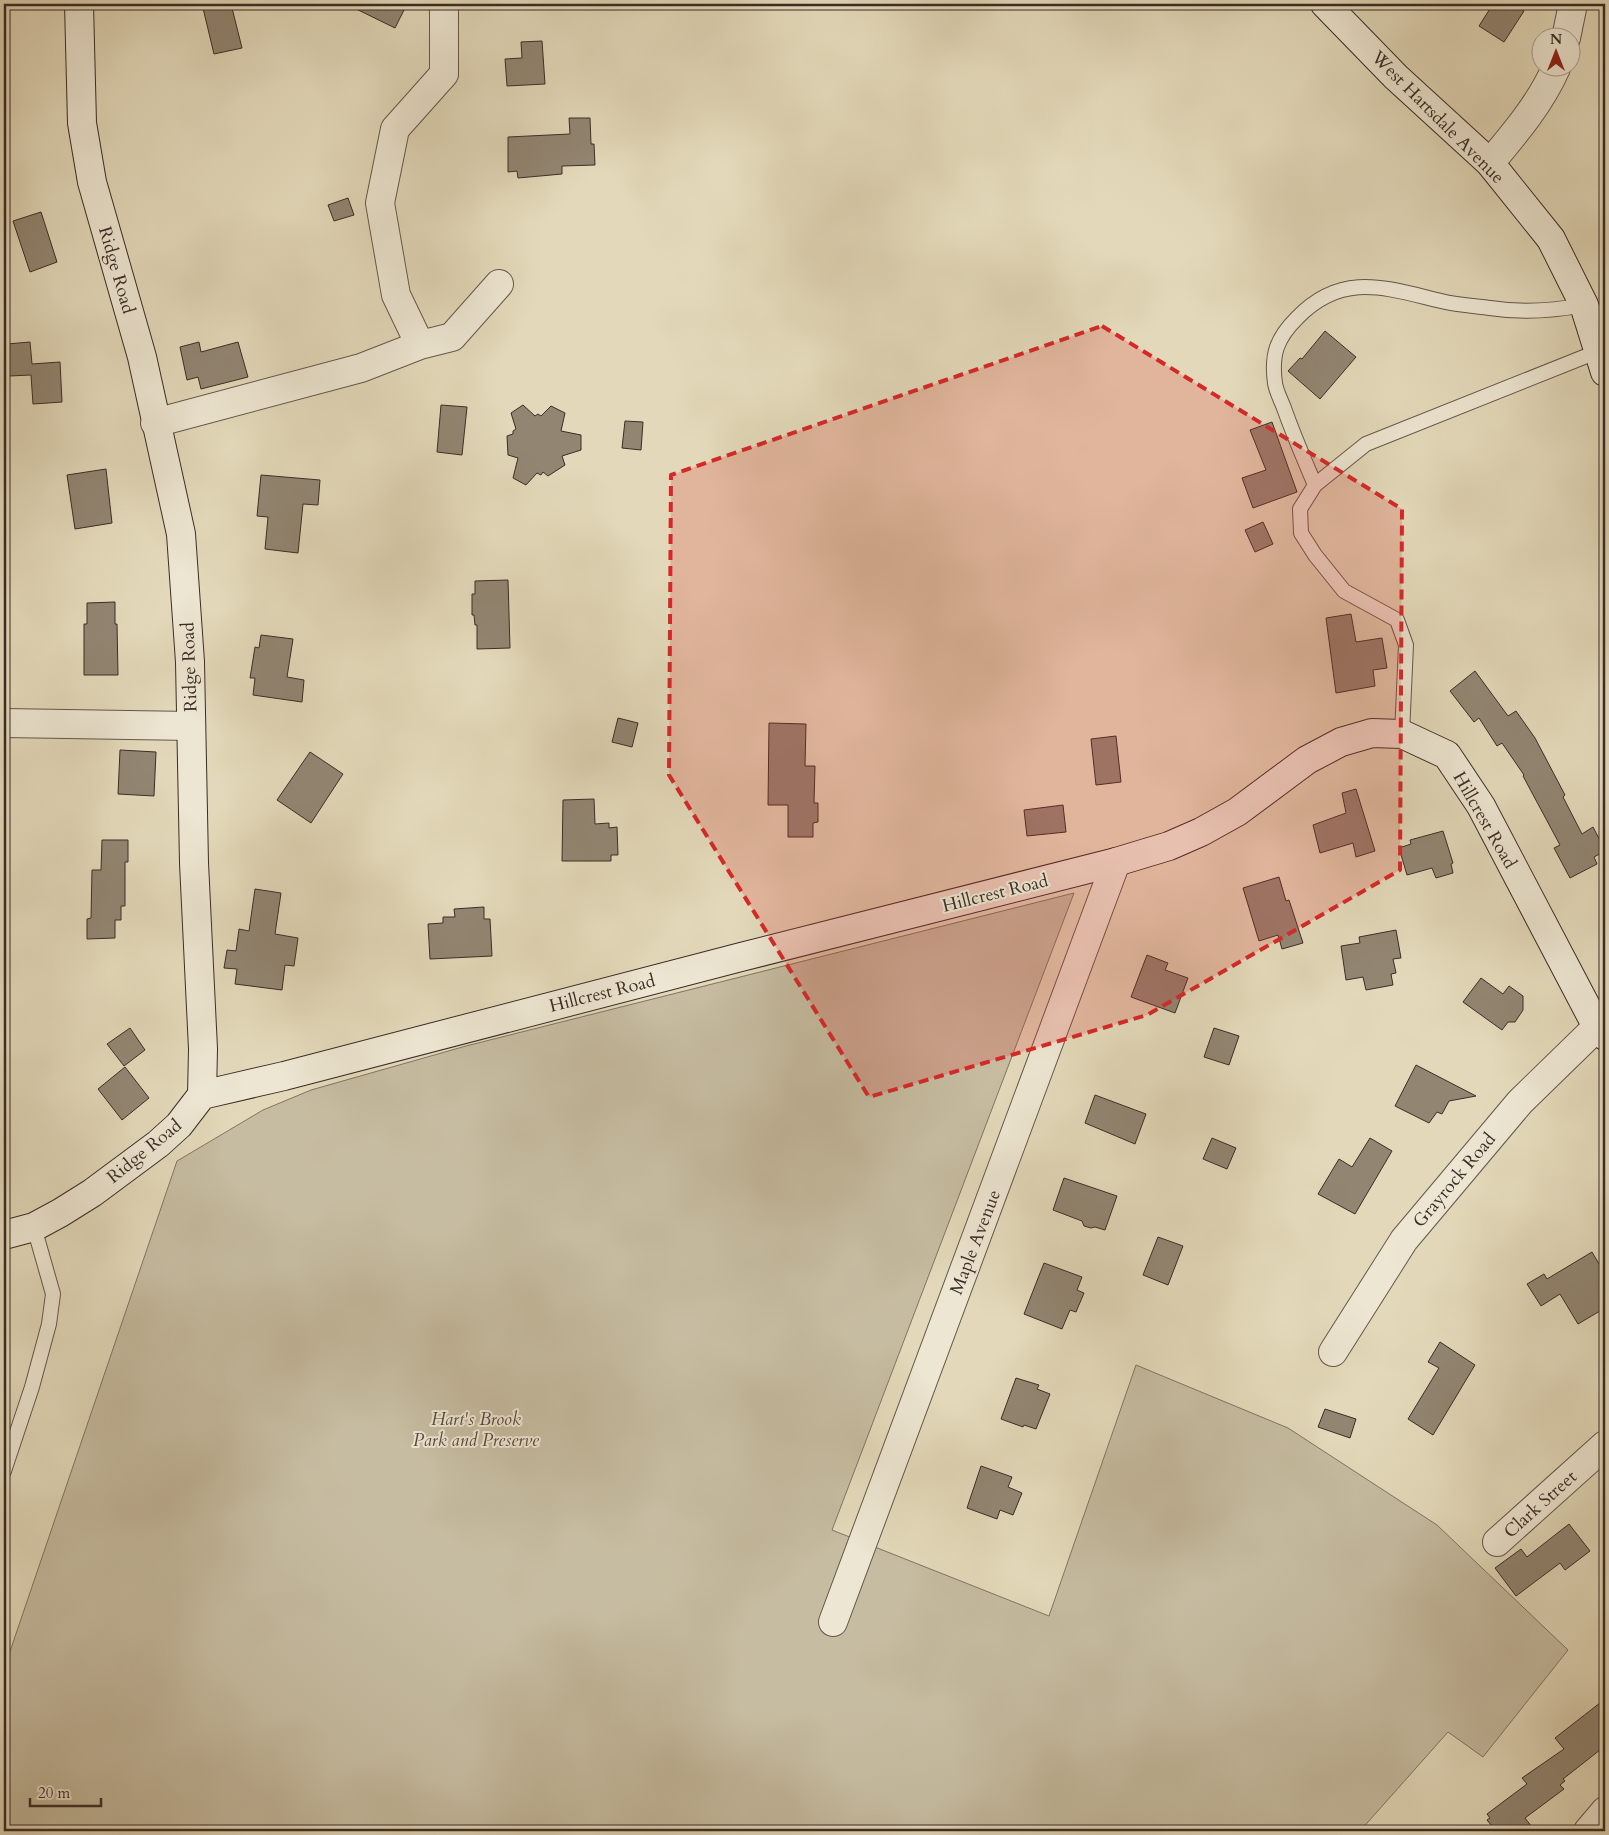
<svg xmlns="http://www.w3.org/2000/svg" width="1609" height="1835" viewBox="0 0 1609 1835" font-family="Cardo,serif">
	<rect width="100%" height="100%" fill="#e3d9ba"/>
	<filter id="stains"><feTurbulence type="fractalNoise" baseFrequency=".004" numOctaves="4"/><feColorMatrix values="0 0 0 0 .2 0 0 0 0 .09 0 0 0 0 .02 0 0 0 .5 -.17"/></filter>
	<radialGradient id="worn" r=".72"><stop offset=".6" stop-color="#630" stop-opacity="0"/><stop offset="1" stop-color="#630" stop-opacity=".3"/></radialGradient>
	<path fill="#c6bca1" stroke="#807464" d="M 1074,893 L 832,1530 L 1049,1616 L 1136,1365 L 1288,1428 L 1437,1525 L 1568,1650 L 1483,1757 L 1448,1732 L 1360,1831 L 4,1831 L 4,1669 L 177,1161 L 263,1110 L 311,1090 L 466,1046 Z"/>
	<path fill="#928673" stroke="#3b2c26" d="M 202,4 L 231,4 L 242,48 L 214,54 Z
		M 346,4 L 407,4 L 395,28 Z
		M 1493,4 L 1513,4 L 1524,11 L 1504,42 L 1479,26 Z
		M 542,41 L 545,84 L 507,86 L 505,59 L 522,58 L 521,42 Z
		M 569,118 L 590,118 L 591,144 L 594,144 L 595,165 L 562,166 L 562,174 L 518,178 L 517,171 L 508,172 L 508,137 L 570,134 Z
		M 348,198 L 354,215 L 334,221 L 328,205 Z
		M 41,212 L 57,262 L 30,272 L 13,221 Z
		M 1325,331 L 1356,357 L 1320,399 L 1288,371 L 1300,358 L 1302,359 Z
		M 30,342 L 32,364 L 60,362 L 62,402 L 33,404 L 31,375 L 9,376 L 7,344 Z
		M 199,342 L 201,352 L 238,342 L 248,377 L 201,389 L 198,377 L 187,380 L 180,347 Z
		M 441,405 L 467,407 L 462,455 L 437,452 Z
		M 523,405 L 535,416 L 538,414 L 541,416 L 551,406 L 565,413 L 561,431 L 581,435 L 581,450 L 562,456 L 565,465 L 548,476 L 543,472 L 541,475 L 537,473 L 526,485 L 513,478 L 518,458 L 508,455 L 507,436 L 513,434 L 513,431 L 516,429 L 511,413 Z
		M 625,421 L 643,422 L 641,450 L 622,448 Z
		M 1272,422 L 1297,492 L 1253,508 L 1242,478 L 1266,470 L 1250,430 Z
		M 106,469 L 112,523 L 75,529 L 67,475 Z
		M 261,475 L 320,480 L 318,505 L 303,504 L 298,553 L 265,549 L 268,517 L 257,516 Z
		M 1263,522 L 1273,544 L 1255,552 L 1245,530 Z
		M 508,580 L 510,648 L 477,649 L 477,625 L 475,625 L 474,615 L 472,615 L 472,594 L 475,594 L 475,581 Z
		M 115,602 L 115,624 L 117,624 L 118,675 L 84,675 L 84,624 L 87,624 L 87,603 Z
		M 1351,614 L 1356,642 L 1382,638 L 1387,668 L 1373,670 L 1375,686 L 1336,693 L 1326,618 Z
		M 261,635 L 293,639 L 287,677 L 304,680 L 302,702 L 253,695 L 255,678 L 250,678 L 255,647 L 259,648 Z
		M 1475,671 L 1508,716 L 1516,711 L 1535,738 L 1565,795 L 1563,797 L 1582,834 L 1593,827 L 1605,850 L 1605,851 L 1594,857 L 1597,864 L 1570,878 L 1554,848 L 1560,845 L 1523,776 L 1524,775 L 1502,743 L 1497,746 L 1479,718 L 1474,722 L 1450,691 Z
		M 618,718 L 638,723 L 632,747 L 612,742 Z
		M 769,723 L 806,724 L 805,766 L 815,766 L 814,803 L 818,803 L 818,822 L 813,823 L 813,837 L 788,837 L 788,805 L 768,805 Z
		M 1116,736 L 1121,782 L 1096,785 L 1091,739 Z
		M 120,750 L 156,752 L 154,796 L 118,794 Z
		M 310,752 L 343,774 L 311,823 L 277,800 Z
		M 1356,789 L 1375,851 L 1356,857 L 1353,843 L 1320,853 L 1313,825 L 1346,813 L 1342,793 Z
		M 594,799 L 595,824 L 609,823 L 609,828 L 617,827 L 618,855 L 611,855 L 611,861 L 562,861 L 563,800 Z
		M 1063,805 L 1066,832 L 1027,836 L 1024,810 Z
		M 1443,831 L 1453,863 L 1451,864 L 1453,873 L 1436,878 L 1432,868 L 1407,875 L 1399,848 L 1411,844 L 1410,840 Z
		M 102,840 L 128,840 L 128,862 L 125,862 L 125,906 L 121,906 L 121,920 L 115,920 L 115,938 L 87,939 L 87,919 L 91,918 L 92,870 L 101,870 Z
		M 1279,877 L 1286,901 L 1289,900 L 1303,943 L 1282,949 L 1278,935 L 1259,941 L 1243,888 Z
		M 255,889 L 281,893 L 275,934 L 298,938 L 294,966 L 285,965 L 282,990 L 235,984 L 237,969 L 224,968 L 227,950 L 236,951 L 239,929 L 249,931 Z
		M 484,907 L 484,919 L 490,919 L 492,956 L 430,959 L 428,924 L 443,923 L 443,917 L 455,917 L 454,909 Z
		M 1396,930 L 1401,958 L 1393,959 L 1396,973 L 1391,974 L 1393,985 L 1366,990 L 1363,977 L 1346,980 L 1341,946 L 1360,943 L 1359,937 Z
		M 1147,955 L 1168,963 L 1165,970 L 1188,978 L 1175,1013 L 1131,997 Z
		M 1481,978 L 1503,994 L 1509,986 L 1523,996 L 1523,1010 L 1515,1022 L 1508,1022 L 1502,1030 L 1463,1002 Z
		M 130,1028 L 145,1050 L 124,1066 L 107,1044 Z
		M 1214,1028 L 1239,1036 L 1229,1065 L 1204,1057 Z
		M 1416,1065 L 1476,1096 L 1449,1101 L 1442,1114 L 1437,1112 L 1429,1123 L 1395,1106 Z
		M 125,1067 L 149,1098 L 122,1120 L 98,1089 Z
		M 1095,1095 L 1146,1114 L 1135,1144 L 1085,1123 Z
		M 1212,1138 L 1236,1148 L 1227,1169 L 1203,1159 Z
		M 1370,1138 L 1392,1151 L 1355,1214 L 1318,1194 L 1339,1159 L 1352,1167 Z
		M 1064,1178 L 1117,1196 L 1105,1230 L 1095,1227 L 1091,1228 L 1084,1226 L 1082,1221 L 1053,1210 Z
		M 1158,1237 L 1183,1246 L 1168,1285 L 1143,1275 Z
		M 1592,1252 L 1605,1274 L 1605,1308 L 1578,1324 L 1560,1294 L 1541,1306 L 1527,1284 L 1544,1274 L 1547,1279 Z
		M 1044,1263 L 1082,1277 L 1077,1290 L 1084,1293 L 1076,1312 L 1070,1310 L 1062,1329 L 1024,1314 Z
		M 1440,1342 L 1475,1365 L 1433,1435 L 1408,1419 L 1439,1368 L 1428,1362 Z
		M 1016,1378 L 1039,1385 L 1037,1389 L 1050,1394 L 1036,1429 L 1024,1425 L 1023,1427 L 1001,1419 Z
		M 1325,1409 L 1356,1419 L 1350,1438 L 1318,1427 Z
		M 981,1466 L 1012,1477 L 1008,1487 L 1022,1493 L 1013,1515 L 1000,1510 L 997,1519 L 967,1508 Z
		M 1569,1524 L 1590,1551 L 1565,1570 L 1560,1563 L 1516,1596 L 1495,1568 L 1521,1549 L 1527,1557 Z
		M 1605,1699 L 1605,1746 L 1563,1779 L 1565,1781 L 1560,1785 L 1564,1789 L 1525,1818 L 1535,1831 L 1496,1831 L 1487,1820 L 1490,1818 L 1487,1814 L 1527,1784 L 1522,1778 L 1564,1749 L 1555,1738 Z"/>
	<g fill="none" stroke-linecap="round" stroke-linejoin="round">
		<defs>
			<path id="lane" d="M 1315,485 C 1304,459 1293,434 1284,408 C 1281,400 1276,391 1275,383 C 1271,354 1277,338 1297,318 C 1342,271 1386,288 1441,301 C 1457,305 1474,306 1490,308 C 1522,313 1552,311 1584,305
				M 1402,734 L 1406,645 L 1397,620 L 1344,591 L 1315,555 L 1301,533 L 1300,509 L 1315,485 L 1366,444 L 1599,351
				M 4,1471 L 32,1387 L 49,1324 L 53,1294 L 34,1227"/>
			<path id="street" d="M 1566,38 L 1573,4
				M 1490,163 C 1515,133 1540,104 1556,68
				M 420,345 L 396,295 L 380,203 L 395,129 L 444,74 L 444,4
				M 155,423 L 361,368 L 420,345 L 452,337 L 499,284
				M 4,723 L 191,726
				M 1333,1352 L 1404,1240 L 1520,1102 L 1597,1027
				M 1497,1542 L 1605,1445
				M 833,1622 L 1116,862
				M 1588,1831 L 1605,1811"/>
			<path id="secondary" d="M 1325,4 L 1396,77 L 1490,163 L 1551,239 L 1584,305 L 1605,372
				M 202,1095 L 284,1076 L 741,957 L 1116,862 L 1169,846 L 1201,832 L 1237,812 L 1307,760 L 1341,742 L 1372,733 L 1402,734 L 1447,755 L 1481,806 L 1597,1027 L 1605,1036
				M 4,1235 L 34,1227 L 60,1213 L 92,1193 L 158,1144 L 179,1125 L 202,1095 L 203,1049 L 194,863 L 190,662 L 181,534 L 142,357 L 92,182 L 82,123 L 79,4"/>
		</defs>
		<use href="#lane" stroke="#65574b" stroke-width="16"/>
		<use href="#street" stroke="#65574b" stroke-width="30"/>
		<use href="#secondary" stroke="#3b2c26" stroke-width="30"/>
		<use href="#lane" stroke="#ede6d2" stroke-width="14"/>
		<use href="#street" stroke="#ede6d2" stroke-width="28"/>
		<use href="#secondary" stroke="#ede6d2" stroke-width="28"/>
	</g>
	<path fill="#d62828" fill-opacity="0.2" stroke="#d62828" stroke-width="4" stroke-dasharray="10 6" stroke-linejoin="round" d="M 1102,326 L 1402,509 L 1400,870 L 1147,1015 L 869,1097 L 669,775 L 671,475 Z"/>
	<g text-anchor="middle" stroke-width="4" stroke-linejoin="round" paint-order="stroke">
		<g font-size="18" fill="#3b2c26" stroke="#ede6d2">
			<text transform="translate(1438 117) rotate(45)" y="6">West Hartsdale Avenue</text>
			<text transform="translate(117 270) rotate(74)" y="6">Ridge Road</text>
			<text transform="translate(189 667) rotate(-92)" y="6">Ridge Road</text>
			<text transform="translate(1485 820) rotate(60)" y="6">Hillcrest Road</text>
			<text transform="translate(995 893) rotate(-14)" y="6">Hillcrest Road</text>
			<text transform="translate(602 993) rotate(-14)" y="6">Hillcrest Road</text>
			<text transform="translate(144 1151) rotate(-39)" y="6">Ridge Road</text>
			<text transform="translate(1454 1180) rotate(-50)" y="6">Grayrock Road</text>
			<text transform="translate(975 1242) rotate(-69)" y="6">Maple Avenue</text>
			<text transform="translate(1540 1504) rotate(-42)" y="6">Clark Street</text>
		</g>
		<g font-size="18" font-style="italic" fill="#57493f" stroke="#ede6d2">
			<text x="476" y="1425">Hart's Brook<tspan x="476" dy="21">Park and Preserve</tspan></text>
		</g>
	</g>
	<rect width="1609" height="1835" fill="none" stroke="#e3d9ba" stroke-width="20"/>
	<rect x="5" y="5" width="1599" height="1825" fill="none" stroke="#3b2c26" stroke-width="2.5"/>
	<rect x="10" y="10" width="1589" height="1815" fill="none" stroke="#3b2c26"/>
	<g transform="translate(1556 52)"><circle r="24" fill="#ede6d2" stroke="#a69c8d"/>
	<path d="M0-4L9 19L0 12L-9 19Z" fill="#8f2418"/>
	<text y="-8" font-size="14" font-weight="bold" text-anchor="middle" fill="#3b2c26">N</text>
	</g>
	<path d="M30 1798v8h71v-8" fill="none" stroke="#3b2c26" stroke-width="2.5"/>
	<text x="38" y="1798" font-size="15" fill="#3b2c26" stroke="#ede6d2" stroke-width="4" paint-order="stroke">20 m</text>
	<rect width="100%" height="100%" filter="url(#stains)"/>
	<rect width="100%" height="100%" fill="url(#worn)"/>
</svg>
